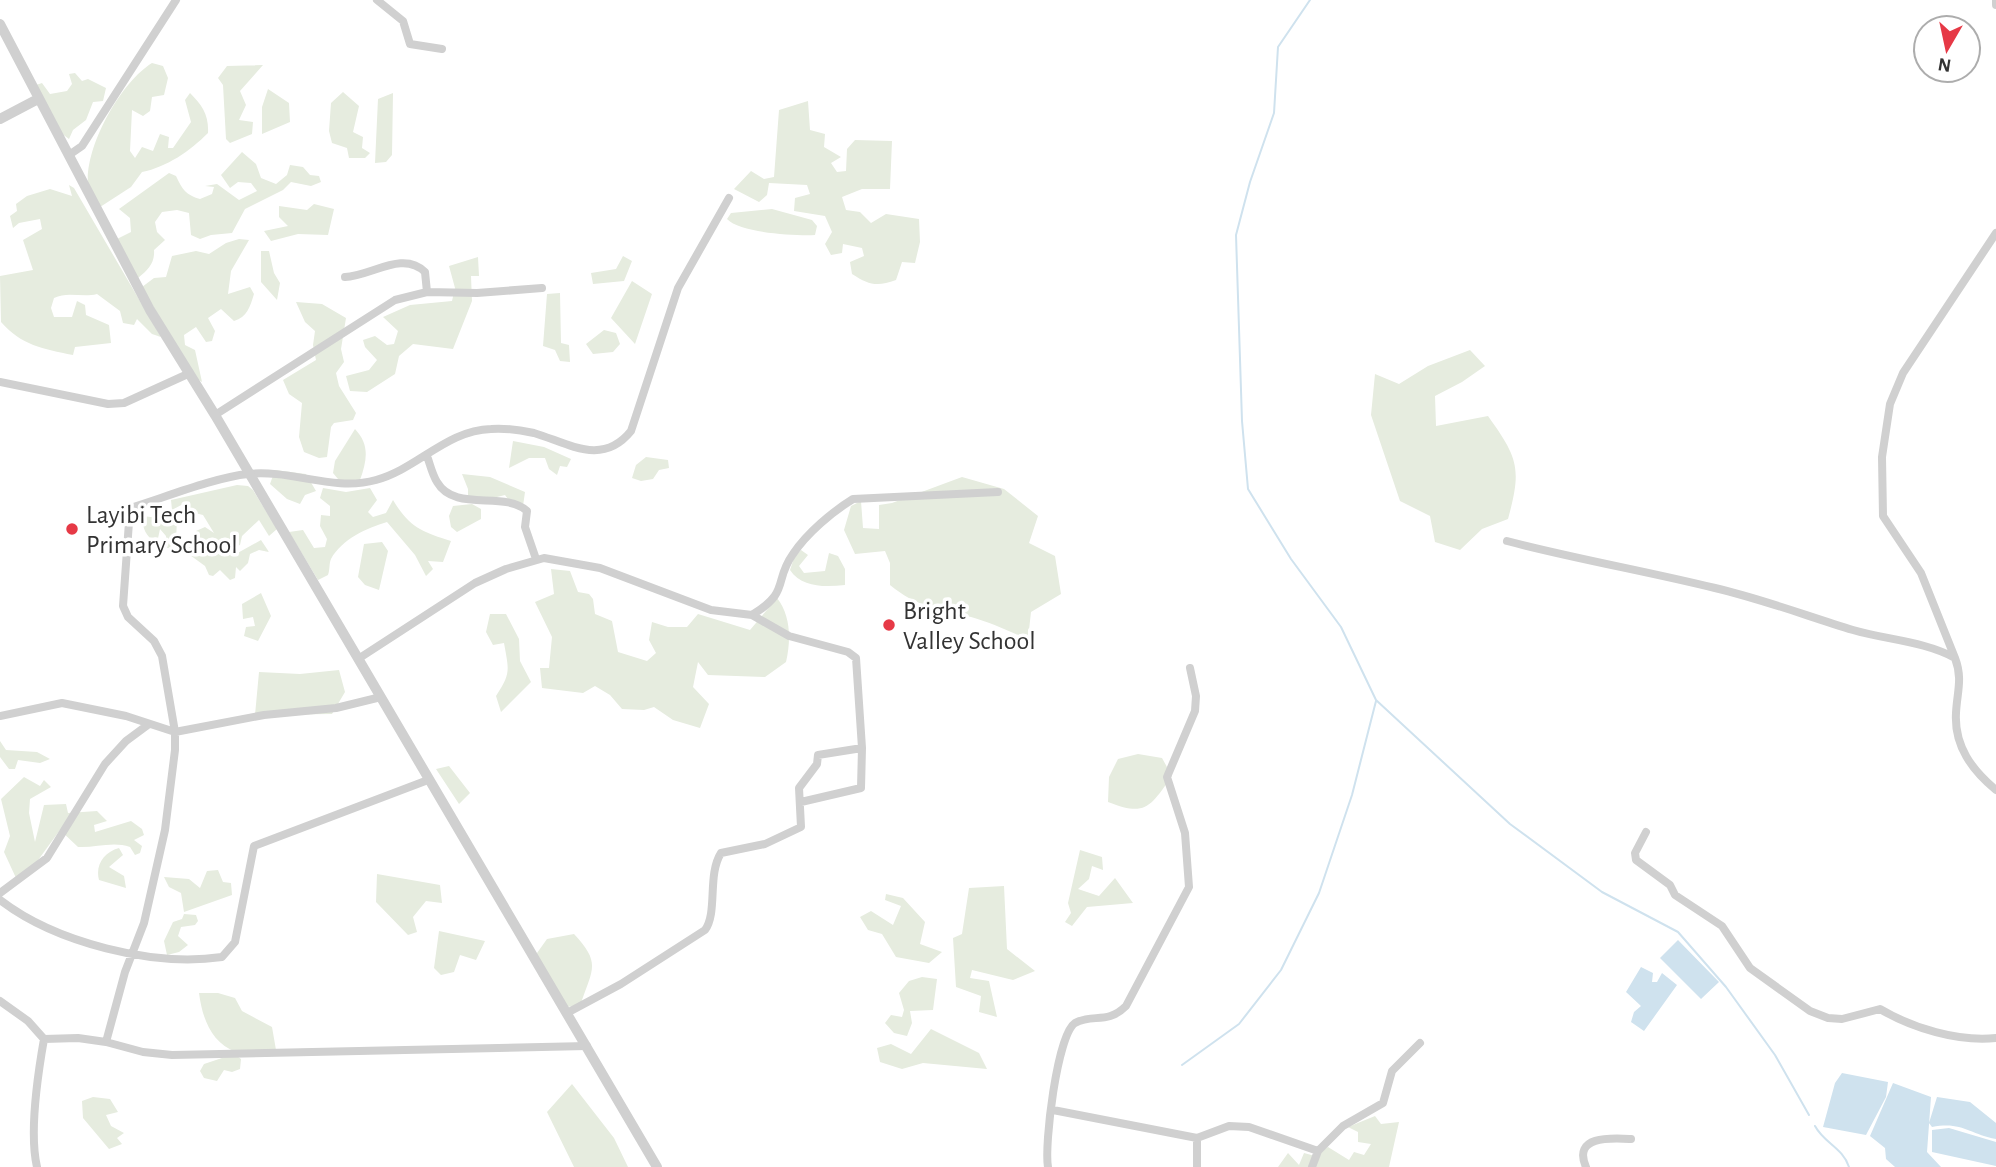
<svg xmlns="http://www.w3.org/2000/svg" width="1996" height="1167" viewBox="0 0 1996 1167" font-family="'Alegreya Sans',sans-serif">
	<rect width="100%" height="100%" fill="#fff"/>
	<path fill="#e6ecdf" d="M 152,63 L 163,66 L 168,78 L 164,95 L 152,97 L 150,111 L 143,116 L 132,110 L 130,151 L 135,158 L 142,147 L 153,151 L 160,134 L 169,137 L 168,148 L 173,148 L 191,122 L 185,100 L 190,93 C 202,105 209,115 208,133 C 190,151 167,167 142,172 L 131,187 L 97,209 C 94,201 88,192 88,184 C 85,146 121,82 152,63 Z
		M 263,65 L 240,91 L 246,105 L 239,120 L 253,122 L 252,134 L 230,143 L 226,139 L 223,85 L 218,78 L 227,66 Z
		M 75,73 L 82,81 L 88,79 L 106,88 L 103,101 L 93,102 L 86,120 L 73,130 L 69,139 L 57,130 L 33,86 L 42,83 L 50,94 L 67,91 L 72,84 L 69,74 Z
		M 268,89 L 289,103 L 290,122 L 262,134 L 262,107 Z
		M 343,92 L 359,106 L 353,132 L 363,137 L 362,148 L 370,153 L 365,158 L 349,158 L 347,148 L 332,143 L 329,131 L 331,103 Z
		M 393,93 L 392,155 L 386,162 L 375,163 L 378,99 Z
		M 808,101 L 810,130 L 825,134 L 824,147 L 841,157 L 831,163 L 837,172 L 846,171 L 847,149 L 855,140 L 892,141 L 890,189 L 862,189 L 842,197 L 846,210 L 860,212 L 871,223 L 886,214 L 919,219 L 920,242 L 915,263 L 902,262 L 896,280 C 877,287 869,285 852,274 L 850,262 L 864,256 L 862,248 L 843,244 L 842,253 L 831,255 L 825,244 L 832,232 L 825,216 L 794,211 L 795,198 L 810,194 L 807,185 L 769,183 L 767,195 L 759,202 L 734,189 L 751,171 L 764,179 L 774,177 L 779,110 Z
		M 242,152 L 256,164 L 261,178 L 276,184 L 287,175 L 290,165 L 303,167 L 310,175 L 319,176 L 321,182 L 311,186 L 291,182 L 283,190 L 245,209 L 232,233 L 211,235 L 200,239 L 191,235 L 189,213 L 177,210 L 162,212 L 155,222 L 157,232 L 165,240 L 154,250 C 155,263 148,270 138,278 L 115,240 L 131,232 L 130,218 L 119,209 L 169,173 L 176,176 C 182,189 186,195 200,199 L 212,194 L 214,187 L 205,186 L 217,184 L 239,200 L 257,191 L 251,183 L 238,182 L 230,188 L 221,175 Z
		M 69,185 L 74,188 L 161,337 L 152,334 L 137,319 L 134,325 L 123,323 L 120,311 L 97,294 C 82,298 68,291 54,298 L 51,308 L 54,317 L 72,317 L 77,301 L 85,305 L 86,315 L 109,325 L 111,343 L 75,347 L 73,355 C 43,349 21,345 1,322 L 0,276 L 33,270 L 23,240 L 42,229 L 40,219 L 19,223 L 13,228 L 10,216 L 17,211 L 16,204 L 27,196 L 50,189 L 72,196 Z
		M 314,204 L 334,209 L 328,235 L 298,234 L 271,241 L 264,231 L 288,226 L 279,217 L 279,206 L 307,210 Z
		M 772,209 L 812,220 L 817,226 L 815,235 C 795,236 740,233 727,219 L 731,213 Z
		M 239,239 L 249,240 L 231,271 L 228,294 L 250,287 L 254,294 C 250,307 247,317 234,321 L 221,309 L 208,318 L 215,331 L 212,341 L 206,342 L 196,327 L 184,335 L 185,345 L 195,350 L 202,382 L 195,378 L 142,287 L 154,278 L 166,277 L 172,256 L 196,251 L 209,254 L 226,243 Z
		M 261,251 L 269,251 L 274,273 L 280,283 L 277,300 L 261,282 Z
		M 623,256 L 632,261 L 624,281 L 593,284 L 591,273 L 616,269 Z
		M 478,257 L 479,276 L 471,276 L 472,301 L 453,349 L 413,344 L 399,356 L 395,374 L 367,392 L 350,391 L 346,376 L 369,370 L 377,360 L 365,347 L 363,340 L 375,336 L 387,345 L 394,344 L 398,331 L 383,317 L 410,305 L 452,301 L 455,288 L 449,266 Z
		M 632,281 L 652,294 L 635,344 L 611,318 Z
		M 560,293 L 561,343 L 569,345 L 570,362 L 560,361 L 555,350 L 543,346 L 547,294 Z
		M 296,302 L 322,304 L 346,318 L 341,349 L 344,362 L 336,373 L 339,386 L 356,413 L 353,420 L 334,423 L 331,427 L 327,457 L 319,458 L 304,452 L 299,437 L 302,403 L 289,394 L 283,380 L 316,360 L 313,345 L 315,331 L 305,322 Z
		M 604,330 L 616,333 L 620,344 L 613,352 L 593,354 L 586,344 Z
		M 1470,350 L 1485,366 L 1462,382 L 1435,396 L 1436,426 L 1488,416 C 1518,458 1522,468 1508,519 L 1482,529 L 1460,550 L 1435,542 L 1430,516 L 1400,501 L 1371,415 L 1375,374 L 1399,384 L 1428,366 Z
		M 355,429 C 370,445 367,460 360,480 L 343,485 L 333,473 L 335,461 Z
		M 513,441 L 544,447 L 571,459 L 567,467 L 560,466 L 557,475 L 549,469 L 545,458 L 529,458 L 509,468 Z
		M 646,457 L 668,460 L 669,468 L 659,470 L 653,479 L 641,481 L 632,478 L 636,465 Z
		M 275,470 L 306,474 L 316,491 L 305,495 L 300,504 L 287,499 L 270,484 Z
		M 462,474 L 490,477 L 525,492 L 523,506 L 510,502 L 505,495 L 497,497 L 495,504 L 468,500 L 468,489 Z
		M 962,477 L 1004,489 L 1038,516 L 1029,543 L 1055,556 L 1061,594 L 1031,612 L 1028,639 C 1010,632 990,622 971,617 C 940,610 915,606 890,585 L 890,563 L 885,551 L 855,554 L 844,530 L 851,506 L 861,501 L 863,528 L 879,529 L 879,505 L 892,503 Z
		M 237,485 L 248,486 L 253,490 L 277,529 L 269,536 L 259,520 L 242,536 L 240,545 L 233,548 L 234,555 L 261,540 L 269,552 L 259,550 L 250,554 L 248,563 L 240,571 L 236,567 L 235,578 L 230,580 L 220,570 L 213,576 L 209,575 L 205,566 L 183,550 L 179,551 L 180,546 L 200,548 L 203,542 L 196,531 L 205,527 L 214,533 L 203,515 L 191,512 L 189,505 L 183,504 L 172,510 L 171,500 Z
		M 323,488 L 346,492 L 370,488 L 377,500 L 368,512 L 373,517 L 386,513 L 393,500 C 409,527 422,532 451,541 L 443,562 L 428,561 L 433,569 L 426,576 L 415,555 L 387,522 C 367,528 342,539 331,559 C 329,563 330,570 328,575 L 318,580 L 289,532 L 303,530 L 314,548 L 325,547 L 327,539 L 320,526 L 321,515 L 330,516 L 330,506 L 320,498 Z
		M 472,504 L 481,509 L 481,519 L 457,532 L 451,527 L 449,516 L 453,506 Z
		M 142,516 L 177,520 L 176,540 L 171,548 L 166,548 L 166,536 L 160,529 L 157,543 C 145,536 143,529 142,516 Z
		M 382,542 L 388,551 L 379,590 L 365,585 L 358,577 L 364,544 Z
		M 801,550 L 808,555 L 799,566 L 804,573 L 825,571 L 829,553 L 838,556 L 845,569 L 845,585 C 825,587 802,588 790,570 L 794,558 Z
		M 551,569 L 570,571 L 578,592 L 589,594 L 593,599 L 595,614 L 612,621 L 618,652 L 647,661 L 656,653 L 649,640 L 652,622 L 668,627 L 687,627 L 698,614 L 750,630 L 777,598 C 791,616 791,640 786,662 L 765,677 L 708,675 L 698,662 L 693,687 L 709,704 L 700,728 L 673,720 L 654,707 L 644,710 L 622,709 L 610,695 L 595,686 L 583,693 L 542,688 L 540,668 L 549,668 L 552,637 L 535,602 L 554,594 Z
		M 261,593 L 271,616 L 258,641 L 244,636 L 246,627 L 255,626 L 253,617 L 243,619 L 242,604 Z
		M 490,614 L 506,614 L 519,639 L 520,661 L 531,682 L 501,712 L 496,696 C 511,673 509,671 504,643 L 493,645 L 486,632 Z
		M 339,670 L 345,692 L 332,714 L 255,715 L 259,672 L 300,674 Z
		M 0,741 L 6,750 L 37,752 L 50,759 L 40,763 L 18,760 L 15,769 L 9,769 L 0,757 Z
		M 1138,754 L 1162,758 L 1172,776 C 1150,807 1146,817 1108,802 L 1109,777 L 1118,759 Z
		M 449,766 L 470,793 L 459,804 L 436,769 Z
		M 24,777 L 40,786 L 44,780 L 51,787 L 30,799 L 29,813 L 35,842 L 44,805 L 66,804 L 68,813 L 97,811 L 107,821 L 94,825 L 95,832 L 131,821 L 142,829 L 144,835 L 134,840 L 142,846 L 140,853 L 135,855 L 130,847 C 113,841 95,848 78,847 L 60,830 L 33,867 L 16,878 L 4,852 L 10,836 L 1,799 Z
		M 119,848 L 123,855 L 109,867 L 124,876 L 126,888 L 99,880 C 95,865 104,852 119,848 Z
		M 1080,850 L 1102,857 L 1103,870 L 1092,866 L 1089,879 L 1078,889 L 1099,896 L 1115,878 L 1133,903 L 1087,907 L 1072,926 L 1065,922 L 1071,913 L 1068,903 Z
		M 218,870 L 223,882 L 231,883 L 232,895 L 184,912 L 181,893 L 169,887 L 164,877 L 189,879 L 200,888 L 207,871 Z
		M 377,874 L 440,885 L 442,903 L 426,901 L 413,917 L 417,932 L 408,935 L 376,902 Z
		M 1004,886 L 1007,949 L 1035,971 L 1013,980 L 972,970 L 970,978 L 989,981 L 997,1017 L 979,1012 L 981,996 L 956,987 L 953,938 L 962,934 L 969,888 Z
		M 886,894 L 903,898 L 925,922 L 920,944 L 942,952 L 929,963 L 896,957 L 882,934 L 868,930 L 860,917 L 871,911 L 893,925 L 901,906 L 885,900 Z
		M 184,914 L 196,915 L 198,921 L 195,925 L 181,927 L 178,936 L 188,945 L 179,952 L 167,955 L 164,941 L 173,922 L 182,919 Z
		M 439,931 L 485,941 L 476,960 L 460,955 L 454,972 L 441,975 L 434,968 Z
		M 574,934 C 602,964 592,969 580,1006 L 563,1007 L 539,976 L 537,953 L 547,939 Z
		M 922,977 L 937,979 L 933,1010 L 910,1011 L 912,1023 L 907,1036 L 894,1033 L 885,1023 L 891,1015 L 902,1017 L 904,1010 L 899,993 L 909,981 Z
		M 199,993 L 218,993 L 235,998 L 242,1011 L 272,1027 L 276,1050 C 264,1050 247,1055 236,1052 C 211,1043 202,1017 199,993 Z
		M 931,1029 L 979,1053 L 987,1069 L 923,1063 L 902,1069 L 880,1062 L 877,1048 L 891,1044 L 911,1054 Z
		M 234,1054 L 241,1059 L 240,1069 L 232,1072 L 224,1070 L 217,1081 L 204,1078 L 200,1071 L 204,1064 Z
		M 572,1084 L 614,1138 L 628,1167 L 574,1167 L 547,1112 Z
		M 93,1097 L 110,1099 L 118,1112 L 106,1115 L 111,1126 L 124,1133 L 117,1138 L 122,1144 L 109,1149 L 83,1118 L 82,1101 Z
		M 1375,1116 L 1381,1124 L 1399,1122 L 1389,1167 L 1278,1167 L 1288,1153 L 1299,1165 L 1304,1153 L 1315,1156 L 1328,1147 L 1349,1160 L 1354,1152 L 1364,1155 L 1371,1144 L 1358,1142 L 1358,1132 L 1348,1127 Z"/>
	<path fill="#cfe2ee" d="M 1678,940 L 1719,982 L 1701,999 L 1660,958 Z
		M 1641,967 L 1653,973 L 1652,982 L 1657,982 L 1662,973 L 1677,985 L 1644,1031 L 1631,1022 L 1634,1012 L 1641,1006 L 1626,992 Z
		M 1842,1073 L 1888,1082 L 1886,1097 L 1866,1135 L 1823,1127 L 1835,1083 Z
		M 1893,1083 L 1931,1097 L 1927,1152 L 1941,1167 L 1895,1167 L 1886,1159 L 1885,1148 L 1870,1136 Z
		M 1937,1097 L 1970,1102 L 1996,1123 L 1996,1139 C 1969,1134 1962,1121 1932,1127 L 1929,1123 Z
		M 1949,1128 L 1996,1142 L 1996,1166 L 1932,1152 L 1932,1130 Z"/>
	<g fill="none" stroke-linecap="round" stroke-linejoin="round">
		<path stroke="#cfe2ee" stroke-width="2" d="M 1310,0 L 1278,47 L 1274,113 L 1250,182 L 1236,235 L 1242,421 L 1248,489 L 1291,559 L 1341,627 L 1376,700 L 1510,824 L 1602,892 L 1678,932 L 1726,987 L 1775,1055 L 1809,1115
			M 1182,1065 L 1239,1024 L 1281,970 L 1319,893 L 1352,795 L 1376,701
			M 1815,1126 C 1824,1143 1843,1148 1849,1167"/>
		<path stroke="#d0d0d0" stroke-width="8" d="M 377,0 L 403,21 L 410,44 L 442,49
			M 1996,0 L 1996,5
			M 69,155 L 82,146 L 176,0
			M 345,277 C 371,276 403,250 425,272 L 427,292
			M 0,382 L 108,404 L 124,403 L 190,373
			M 215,415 L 395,300 L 427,292 L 477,293 L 542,288
			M 427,456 C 430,464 432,474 437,482 C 455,513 504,490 527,511 L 525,527 L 536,559
			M 1507,541 C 1576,559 1646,571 1715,588 C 1762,599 1807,616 1853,630 C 1887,640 1924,641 1955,658 C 1963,679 1957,692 1956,713 C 1954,746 1972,770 1996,790
			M 752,615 C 791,591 773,582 793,554 C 807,533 832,512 853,499 L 998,492
			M 1955,658 L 1921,573 L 1883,516 L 1882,457 L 1890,404 L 1903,373 L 1996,233
			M 358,659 L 475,583 L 506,569 L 544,558 L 600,568 L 711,610 L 752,615 L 789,636 L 848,652 L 856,658 L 862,748 L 818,755 L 817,764 L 799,788 L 801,827 L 765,844 L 721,853 C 707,875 718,912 705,930 L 621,984 L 567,1013
			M 0,716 L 62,703 L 126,716 L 175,732 L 264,715 L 336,708 L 381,697
			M 801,802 L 861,788 L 862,748
			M 1646,832 L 1635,853 L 1636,860 L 1670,885 L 1675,895 L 1722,926 L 1750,968 L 1810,1011 L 1828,1018 L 1842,1019 L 1880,1009 C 1912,1028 1958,1042 1996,1038
			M 0,893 L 47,858 L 105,764 L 126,741 L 149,724
			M 0,900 C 56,943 153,967 222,957 L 235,942 L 254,846 L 428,780
			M 0,1001 L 28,1021 L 44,1039 C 38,1073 29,1133 37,1167
			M 44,1039 L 78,1038 L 106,1042 L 125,972 L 144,923 L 165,830 L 175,750 L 175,732 L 162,656 L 154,641 L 128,617 L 123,606 L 130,508 C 163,498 216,477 248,474 C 291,469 333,492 376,480 C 417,469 447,430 491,429 C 505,428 520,430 534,433 C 568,443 602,467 631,431 L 678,288 L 729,198
			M 106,1042 L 143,1052 L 172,1055 L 587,1046
			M 1053,1110 L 1197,1138 L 1229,1126 L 1249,1127 L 1318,1151 L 1312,1167
			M 1197,1138 L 1197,1167
			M 1318,1151 L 1343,1126 L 1383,1103 L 1392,1071 L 1420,1043
			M 1048,1167 C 1044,1146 1057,1035 1075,1023 C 1093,1013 1107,1025 1126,1006 L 1189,887 L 1185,833 L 1167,777 L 1195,711 L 1196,696 L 1190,668
			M 1586,1167 C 1572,1135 1612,1138 1631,1139"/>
		<path stroke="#d0d0d0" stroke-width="10" d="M 0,24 L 150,310 L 215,415 L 657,1167
			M 0,119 L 38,99"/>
	</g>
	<g fill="#e63946" stroke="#fff" stroke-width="2.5">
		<circle cx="72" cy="529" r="7"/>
		<circle cx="889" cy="625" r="7"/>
	</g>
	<g text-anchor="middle" stroke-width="7" stroke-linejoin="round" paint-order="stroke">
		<g font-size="26" fill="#333" stroke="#fff" text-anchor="start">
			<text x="86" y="523">Layibi Tech<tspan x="86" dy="30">Primary School</tspan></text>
			<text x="903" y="619">Bright<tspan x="903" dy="30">Valley School</tspan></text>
		</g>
	</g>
	<g transform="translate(1947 49) rotate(189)"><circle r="33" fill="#ffffff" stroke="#adadad" stroke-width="2"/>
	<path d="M0-5L12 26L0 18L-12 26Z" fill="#e63946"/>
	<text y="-10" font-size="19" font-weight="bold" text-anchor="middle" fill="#333333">N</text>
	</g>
</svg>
